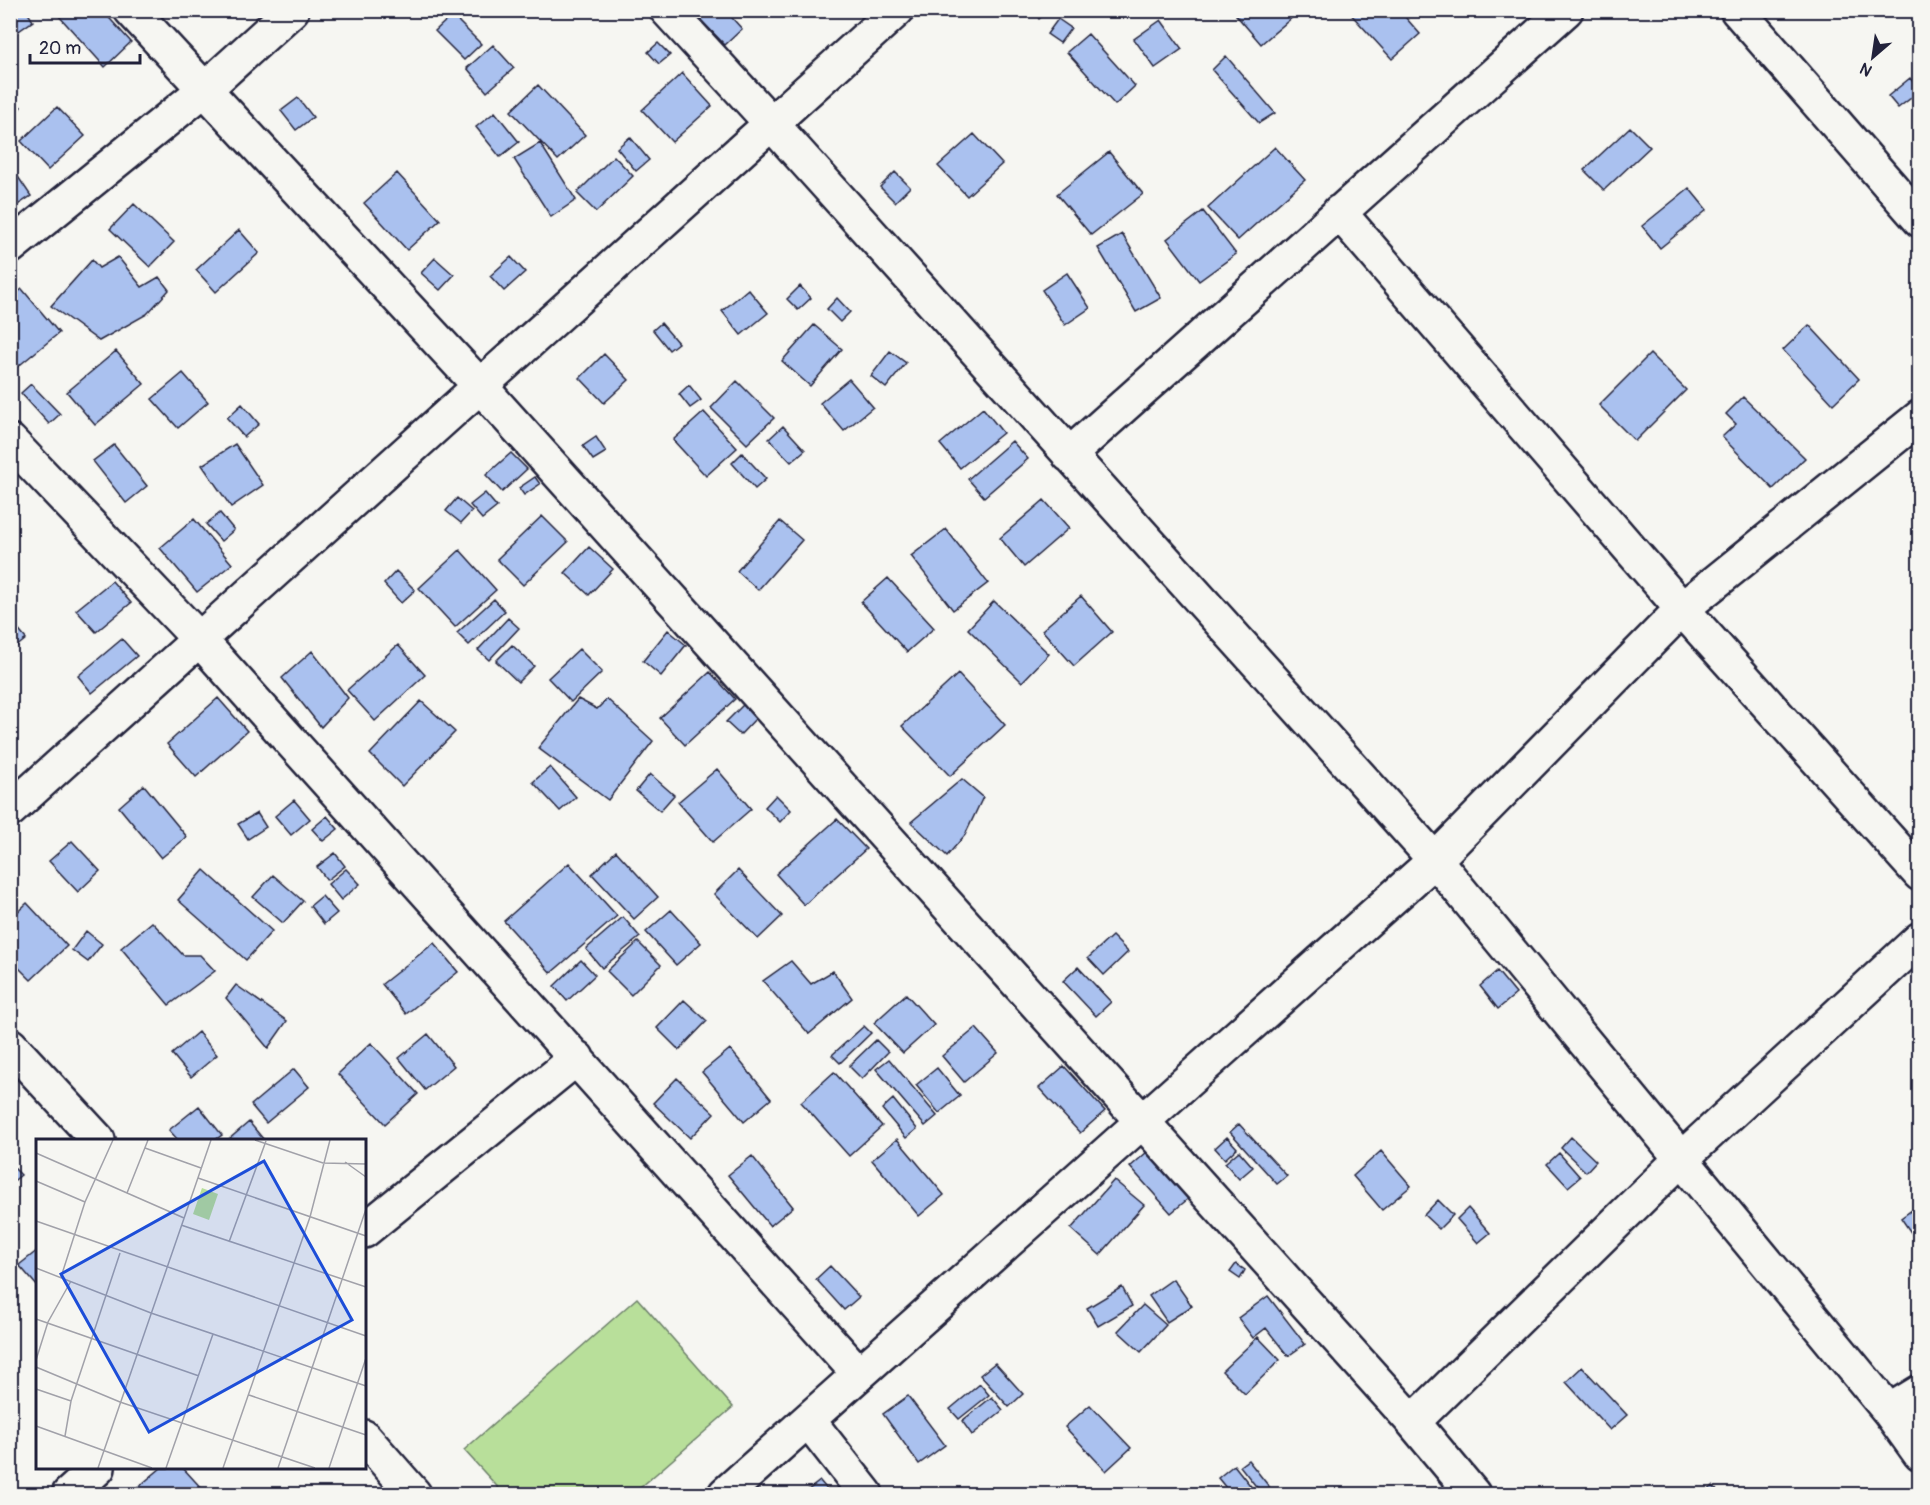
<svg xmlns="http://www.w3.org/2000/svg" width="1930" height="1505" font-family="Pangolin,sans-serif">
<rect width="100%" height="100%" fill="#f6f6f2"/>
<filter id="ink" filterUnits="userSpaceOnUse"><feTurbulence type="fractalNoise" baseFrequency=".0167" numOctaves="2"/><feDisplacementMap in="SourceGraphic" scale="12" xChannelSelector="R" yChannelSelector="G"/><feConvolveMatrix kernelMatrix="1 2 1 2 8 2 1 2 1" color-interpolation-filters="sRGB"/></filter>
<g filter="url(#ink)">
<path fill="#b8df9a" stroke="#6d806a" stroke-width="1.5" d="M637 1298 733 1407 633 1494H504L464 1450Z"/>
<path fill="#aac1ef" stroke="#22223b" stroke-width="1.5" d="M10 10H26L33 21 10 37Z
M63 10H102L131 42 105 67 58 15Z
M703 10H725L742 29 725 45 697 16Z
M1033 10H1050L1039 19Z
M1242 10H1301L1261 44 1236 15Z
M1347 10H1399L1420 34 1392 59Z
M452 15 481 44 464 60 435 31Z
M1058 19 1071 28 1060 43 1047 34Z
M1161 20 1182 49 1155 68 1134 39Z
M1088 34 1135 86 1115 105 1067 52Z
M658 43 670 55 659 64 648 52Z
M493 45 514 68 487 92 467 68Z
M1226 56 1275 113 1259 123 1212 70Z
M682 73 712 106 672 142 642 110Z
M1910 78 1920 91 1898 108 1888 96Z
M538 85 585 135 558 160 511 111Z
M298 98 313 117 296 130 281 111Z
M10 99 21 107 10 121Z
M57 107 85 136 48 170 21 141Z
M495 112 519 142 500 157 476 127Z
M1630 127 1650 147 1604 190 1584 170Z
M974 134 1002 164 967 196 938 166Z
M630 137 649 160 636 171 617 148Z
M540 143 576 200 551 217 514 159Z
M1275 147 1305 180 1238 240 1208 208Z
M1109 152 1143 194 1091 235 1057 194Z
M614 156 633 176 596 212 577 193Z
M10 165 31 196 10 210Z
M895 172 910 187 895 202 880 187Z
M397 173 440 220 407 250 364 203Z
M1689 188 1707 210 1660 248 1642 226Z
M134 204 174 242 150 267 110 229Z
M1203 211 1236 254 1199 281 1167 239Z
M239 230 259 253 216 292 196 270Z
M1122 234 1161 298 1136 312 1098 248Z
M118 257 142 287 159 277 169 290 147 314 99 341 51 306 92 260 99 268Z
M511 257 525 272 504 291 490 276Z
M435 258 454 275 440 290 421 273Z
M1067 273 1090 308 1065 325 1042 290Z
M800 286 811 298 798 310 787 299Z
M22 289 59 333 10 373V299Z
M748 289 768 313 741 335 722 311Z
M837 298 850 312 840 322 827 309Z
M661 323 678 343 669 350 653 330Z
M814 325 842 349 810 386 782 361Z
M1809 325 1859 379 1833 404 1783 350Z
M116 351 144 384 95 425 67 392Z
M890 351 906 363 886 388 871 376Z
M604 354 629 380 604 403 580 378Z
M1650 354 1686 390 1635 441 1599 405Z
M183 373 208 402 178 428 152 399Z
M849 379 873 407 844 431 820 403Z
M737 381 774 418 747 444 711 408Z
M31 384 60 414 49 424 21 393Z
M689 385 701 400 690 408 679 394Z
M1743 397 1805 458 1773 489 1722 437 1736 424 1726 414Z
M242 404 259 424 244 437 227 418Z
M983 408 1003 433 960 468 940 444Z
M704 412 737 448 706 476 673 440Z
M783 426 805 450 791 462 769 439Z
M596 437 606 452 593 460 583 446Z
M1012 441 1028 459 984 497 968 479Z
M235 444 263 485 231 507 202 465Z
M114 445 147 486 126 503 93 461Z
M511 453 527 469 502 492 486 475Z
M742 453 766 479 755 489 732 463Z
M535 477 540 484 524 495 519 488Z
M485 493 497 507 482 519 470 505Z
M457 498 472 511 461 523 446 511Z
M1044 500 1069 528 1024 567 1000 538Z
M220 513 234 530 221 541 206 524Z
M542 516 568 542 523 585 497 559Z
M194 519 232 564 197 592 160 548Z
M780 521 802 540 758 590 737 571Z
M946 529 988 583 953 610 911 556Z
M589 547 613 569 589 595 565 573Z
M460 550 496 590 455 627 419 588Z
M396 571 415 590 401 603 384 584Z
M888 578 934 628 907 652 861 602Z
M112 581 131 603 96 632 76 610Z
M1081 596 1112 632 1074 666 1042 630Z
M494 599 505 611 469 645 457 633Z
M994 601 1049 654 1022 682 968 629Z
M508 618 519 628 489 660 478 650Z
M10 620 26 639 10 652Z
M668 630 686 645 661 676 643 661Z
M122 639 137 656 92 693 78 676Z
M398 645 425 675 375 721 347 690Z
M512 645 534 666 518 682 496 661Z
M579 649 602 672 571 702 548 678Z
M312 651 348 698 321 727 282 678Z
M710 672 735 699 685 745 660 718Z
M958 674 1005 725 950 776 902 726Z
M218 698 247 731 196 777 167 744Z
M578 699 597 709 607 699 653 741 608 800 538 748Z
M421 701 455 732 402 786 370 754Z
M744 704 757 717 740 735 726 722Z
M550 767 576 797 560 811 533 782Z
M717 769 751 809 713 842 678 802Z
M650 774 674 795 660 811 636 791Z
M962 779 983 797 965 835 947 856 911 822Z
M144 785 187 837 161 858 119 807Z
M776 795 791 810 780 822 765 807Z
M294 800 310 819 291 835 275 816Z
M257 813 266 827 248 839 238 824Z
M327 816 338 829 323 841 312 829Z
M837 819 866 849 804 905 776 874Z
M72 841 100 871 78 892 49 861Z
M616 851 658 897 634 919 592 874Z
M335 853 345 866 327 880 317 867Z
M569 863 617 916 551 973 504 921Z
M346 869 360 884 341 900 328 884Z
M204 870 272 931 246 960 178 900Z
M738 870 782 916 758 939 714 894Z
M273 875 303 901 283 923 253 897Z
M322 896 337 913 324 924 310 906Z
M27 903 67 946 31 980 10 959V919Z
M671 910 701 943 676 965 646 932Z
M623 917 640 937 602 968 586 949Z
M152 922 183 955H200L215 971 169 1005 121 948Z
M86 931 102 944 88 962 72 950Z
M1112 936 1128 952 1104 975 1088 958Z
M638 942 661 965 631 995 607 971Z
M434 943 458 972 406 1014 382 984Z
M581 960 595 975 567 1001 554 986Z
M791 961 811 984 833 971 852 998 809 1034 763 981Z
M1078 967 1111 1002 1096 1016 1063 981Z
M1497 971 1516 994 1498 1009 1480 986Z
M236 985 287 1021 268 1048 226 998Z
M906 994 934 1025 903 1053 874 1023Z
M684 1000 707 1021 679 1050 657 1028Z
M864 1026 871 1033 840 1063 832 1055Z
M976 1028 998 1053 964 1082 942 1056Z
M198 1032 217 1055 191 1077 172 1054Z
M428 1034 454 1066 425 1090 399 1058Z
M876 1040 888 1052 862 1079 849 1066Z
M371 1043 418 1094 385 1124 338 1074Z
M730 1049 771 1099 744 1122 702 1072Z
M889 1059 937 1116 925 1126 876 1069Z
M1064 1066 1105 1111 1080 1133 1039 1088Z
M937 1068 960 1096 939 1113 916 1085Z
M294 1069 309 1087 266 1123 251 1105Z
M834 1072 882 1126 849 1156 801 1102Z
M677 1078 714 1113 690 1138 653 1103Z
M893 1099 917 1129 906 1138 882 1109Z
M199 1106 222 1135 215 1140H178L169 1130Z
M249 1122 264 1140H228Z
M1239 1124 1287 1176 1277 1184 1230 1132Z
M1227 1137 1237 1148 1225 1159 1215 1148Z
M1571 1137 1596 1161 1586 1172 1561 1148Z
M897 1139 944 1195 919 1216 872 1160Z
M1239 1151 1253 1167 1239 1179 1225 1163Z
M1381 1151 1411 1186 1382 1210 1353 1176Z
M1147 1152 1188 1199 1171 1213 1130 1167Z
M1559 1153 1580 1177 1568 1187 1547 1164Z
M752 1156 793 1207 770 1226 728 1175Z
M10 1164 21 1175 10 1184Z
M1114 1180 1144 1205 1100 1255 1071 1229Z
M1438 1200 1453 1215 1439 1229 1424 1215Z
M1916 1207 1920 1212V1233L1914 1237 1901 1218Z
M1468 1208 1490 1233 1478 1243 1457 1219Z
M38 1250V1287L19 1265Z
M1236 1264 1245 1270 1240 1279 1230 1272Z
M830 1266 859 1297 844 1310 816 1279Z
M1173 1279 1192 1306 1167 1322 1149 1296Z
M1122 1287 1132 1306 1098 1326 1087 1308Z
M1268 1296 1305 1344 1288 1356 1266 1328 1253 1338 1238 1318Z
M1143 1305 1166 1325 1141 1352 1118 1331Z
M1258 1337 1280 1360 1245 1394 1222 1371Z
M995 1363 1023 1394 1009 1407 980 1375Z
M1582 1367 1627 1415 1610 1430 1566 1382Z
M980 1384 989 1395 959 1419 950 1409Z
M908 1396 945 1445 919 1464 883 1414Z
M992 1397 1003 1410 972 1435 962 1421Z
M1090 1405 1131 1448 1106 1471 1065 1427Z
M1248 1460 1275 1494H1262L1240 1466Z
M1234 1465 1257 1494H1231L1218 1478Z
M161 1468H183L205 1492 202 1494H141L136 1489Z
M820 1481 831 1494H803Z
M1713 1486 1720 1494H1704Z"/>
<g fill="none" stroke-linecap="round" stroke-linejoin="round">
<g stroke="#22223b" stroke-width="38">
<path id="street" d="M131 10 480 386 1413 1422 1473 1494
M667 10 771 123 1435 860 1889 1411 1920 1454
M1737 10 1920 220
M1339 212 1682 609 1920 874
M10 247 205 89 292 10
M10 441 199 639 859 1374
M1069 455 1566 10
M10 810 897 10
M10 1045 98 1140
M364 1231 577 1058
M1889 1411 1920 1392
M808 1420 866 1494
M1413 1422 1680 1160 1920 939
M364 1437 414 1494
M69 1494 98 1468
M725 1494 1435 860 1682 609 1920 417"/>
</g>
<use href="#street" stroke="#f6f6f2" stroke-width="33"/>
</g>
</g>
<g transform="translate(36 1139)">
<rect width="330" height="330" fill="#f6f6f2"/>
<path d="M166 49 182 55 173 81 157 75Z" fill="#b8df9a"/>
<path fill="none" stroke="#a1a1a9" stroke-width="1.5" d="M219 1 287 24 330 25M109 9 165 29M0 14 148 79M309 23 330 38M162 39 330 97M0 42 49 63M91 54 112 1M0 82 330 197M145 86 330 148M193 103 230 2M0 129 115 174 330 247M25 138 49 63 77 1M0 180 163 237M0 221 12 183 35 142M0 228 84 263 279 329M0 250 35 262M213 256 330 296M0 287 116 329M29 297 35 262 84 114M62 329 175 1M130 329 177 195M187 329 274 78 294 1M242 329 330 70M293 329 330 219"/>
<path fill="#1d4ed8" fill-opacity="0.15" stroke="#1d4ed8" stroke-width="3" d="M228 22 316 181 113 293 25 135Z"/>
<rect width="330" height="330" fill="none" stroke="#22223b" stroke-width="3"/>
</g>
<rect width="1930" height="1505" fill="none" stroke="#f6f6f2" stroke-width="36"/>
<rect x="18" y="18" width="1894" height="1469" fill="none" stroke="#22223b" stroke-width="2" filter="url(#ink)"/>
<g transform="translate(1873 57) rotate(209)" stroke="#f6f6f2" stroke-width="4.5" paint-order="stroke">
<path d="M0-4.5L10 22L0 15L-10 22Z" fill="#22223b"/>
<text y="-9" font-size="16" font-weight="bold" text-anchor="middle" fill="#22223b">N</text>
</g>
<path d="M30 54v9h110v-9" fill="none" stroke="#22223b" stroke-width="3"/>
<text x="39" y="54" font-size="18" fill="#22223b" stroke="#f6f6f2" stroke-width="4.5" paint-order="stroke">20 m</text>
</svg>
